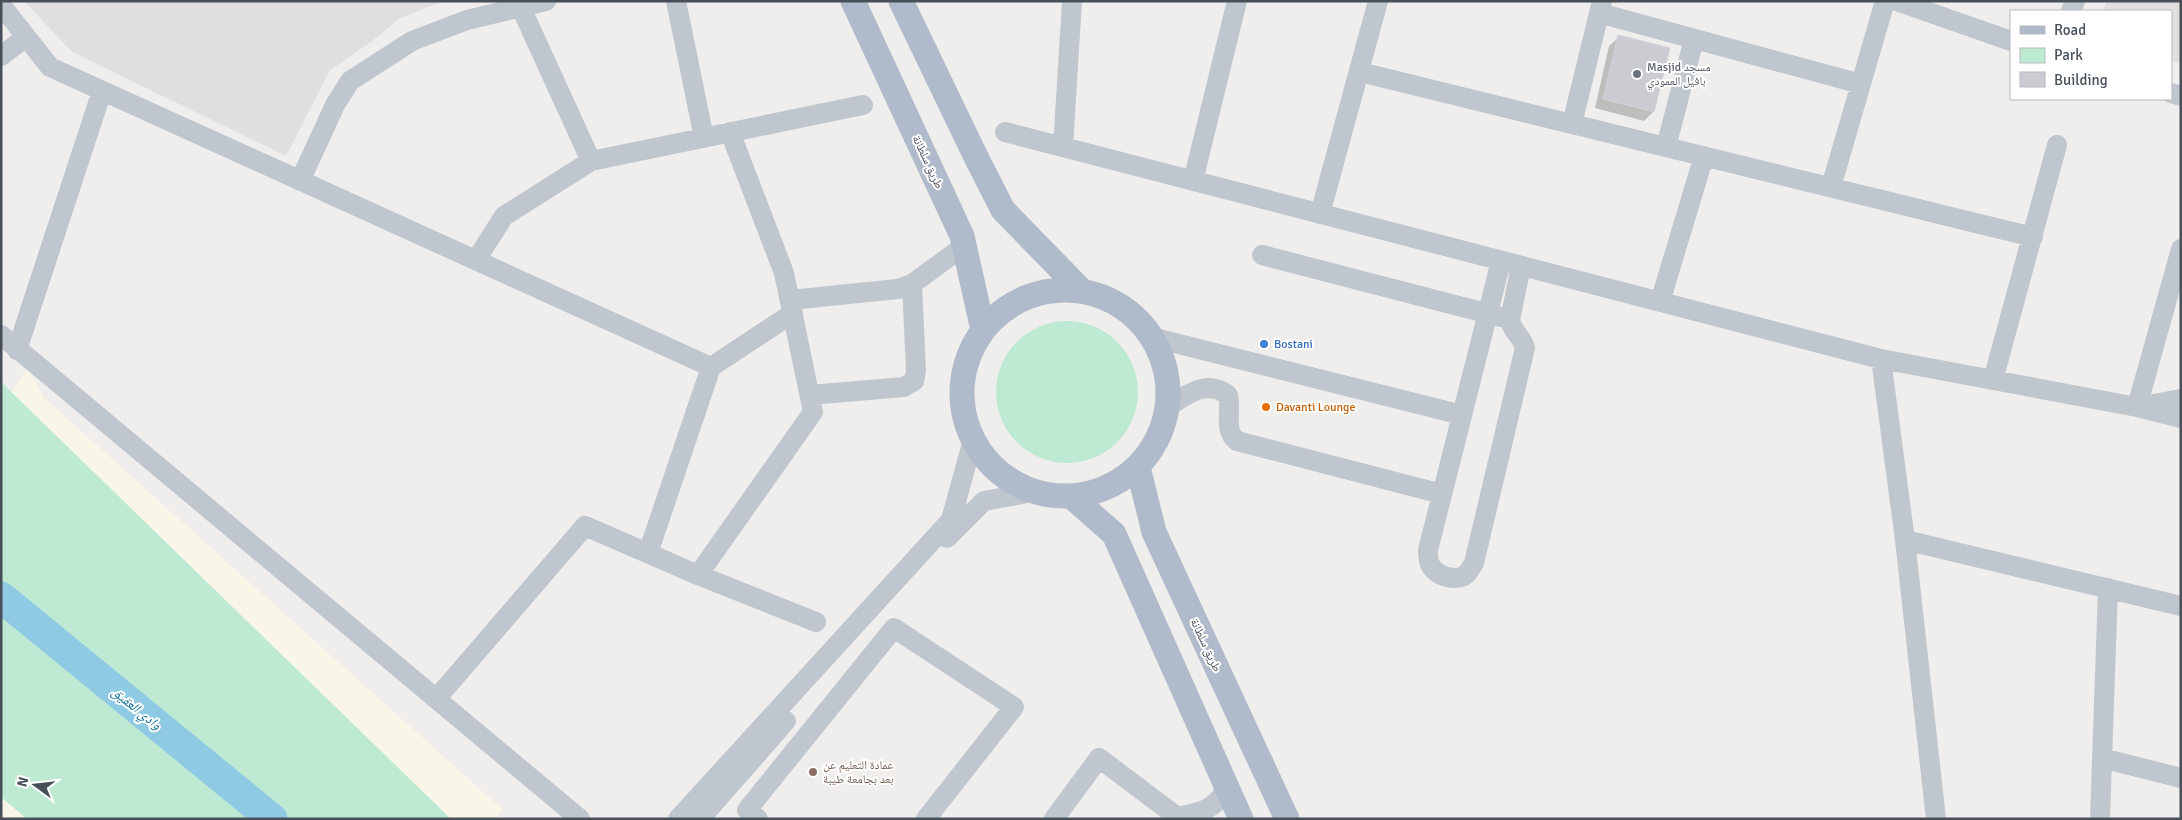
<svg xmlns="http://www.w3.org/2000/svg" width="2182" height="820" font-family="Signika,'Noto Naskh Arabic',sans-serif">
<rect width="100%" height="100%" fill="#f0eded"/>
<path fill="#faf6e7" d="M28 367 43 397 503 810 494 819H1V408Z"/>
<path fill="#e1dede" d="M24 1H443L399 19 371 42 330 70 286 156 72 52Z
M2107 1H2181V63L2171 60V11H2103Z"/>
<path fill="#beead3" d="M996 392a71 71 0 1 1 142 0a71 71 0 1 1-142 0Z
M1 382 451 819H27L1 797Z"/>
<path fill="#0003" d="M1619 37 1669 49 1653 112 1644 121 1595 108 1609 46Z"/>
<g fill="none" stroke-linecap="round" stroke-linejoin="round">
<path stroke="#8fcae4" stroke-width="31" d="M1 597 272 819"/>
</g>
<path fill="#caccd1" stroke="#d1d3d8" d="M1618 35 1670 48 1654 112 1603 99Z"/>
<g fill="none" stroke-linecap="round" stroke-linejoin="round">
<path stroke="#bfc6ce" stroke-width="20" d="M518 1 591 161
M676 1 704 138
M1897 1 2011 41
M1 5 50 67 711 367
M2071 11 2075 1
M1599 13 1861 84
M1 56 26 37
M1360 72 2033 237
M2171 93 2181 96
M1572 124 1602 1
M1005 132 1881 359 2137 407 2181 399
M1063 147 1072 1
M1666 147 1694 39
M300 181 335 105 350 81 412 41 467 20 546 1
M1193 181 1237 1
M1831 187 1885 1
M1320 214 1378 1
M2181 249 2137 407 2181 418
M1262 255 1501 317
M476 260 504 216 591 161 863 105
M1501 261 1428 550C1428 554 1428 562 1431 566 1437 576 1454 581 1464 576 1468 574 1471 567 1474 563L1525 348C1522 336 1512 332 1510 320L1521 266
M790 300 898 289 912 284 964 246
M1660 302 1704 156
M1 335 580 819
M1151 337 1462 415
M17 350 102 91
M1881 359 1905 540 1936 819
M1993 380 2057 145
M810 395 904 387 914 381 916 371 912 284
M1165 409C1185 396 1205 378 1228 395 1232 410 1223 431 1237 441L1442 494
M947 538 984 501 1033 492
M1905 540 2181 606
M648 553 711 367 793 313
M698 575 813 412 784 273 730 132
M436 699 585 526 698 575 816 622
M2102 758 2181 778
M1176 817C1203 812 1215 810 1228 786
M678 819 951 520 973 440
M700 819 786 721
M758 819 747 810 894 628 1014 707 926 819
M1054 819 1099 758 1180 819
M2100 819 2108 588"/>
<path stroke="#afbaca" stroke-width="25" d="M853 1 962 236 983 330
M901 1 975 155 1003 210 1082 291
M962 393a103 103 0 1 1 206 0a103 103 0 1 1-206 0Z
M1138 467 1154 532 1287 819
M1072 497 1114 534 1241 819"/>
</g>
<circle fill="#6b7280" stroke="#fff" stroke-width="2" cx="1637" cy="74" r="5"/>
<circle fill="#3f7fe0" stroke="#fff" stroke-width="2" cx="1264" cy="344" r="5"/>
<circle fill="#e8710a" stroke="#fff" stroke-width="2" cx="1266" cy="407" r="5"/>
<circle fill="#8d6e63" stroke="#fff" stroke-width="2" cx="813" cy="772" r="5"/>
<g text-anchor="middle" stroke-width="4" stroke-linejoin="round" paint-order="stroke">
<g font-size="12" fill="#5b616d" stroke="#fff" text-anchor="start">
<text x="1647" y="71">Masjid مسجد<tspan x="1647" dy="14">بافيل العمودي</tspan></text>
</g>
<g font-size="12" fill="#474f59" stroke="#fff">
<text transform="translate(928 162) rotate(65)" y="4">طريق سلطانة</text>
<text transform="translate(1206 645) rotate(65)" y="4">طريق سلطانة</text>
</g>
<g font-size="12" fill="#366cbe" stroke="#fff" text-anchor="start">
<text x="1274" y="348">Bostani</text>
</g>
<g font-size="12" fill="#c56008" stroke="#fff" text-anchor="start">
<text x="1276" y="411">Davanti Lounge</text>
</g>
<g font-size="12" fill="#785e54" stroke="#fff" text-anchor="start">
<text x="823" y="769">عمادة التعليم عن<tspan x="823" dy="14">بعد بجامعة طيبة</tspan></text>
</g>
<g font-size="14" font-style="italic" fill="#18739b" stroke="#fff">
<text transform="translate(137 708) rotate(39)" y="5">وادي العقيق</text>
</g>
</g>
<rect width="2182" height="820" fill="none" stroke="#474f59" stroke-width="5"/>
<rect x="2010" y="10" width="162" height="90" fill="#ffffff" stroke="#b5b9bd"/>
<rect x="2020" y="26" width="25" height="8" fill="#afbaca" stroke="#b5b9bd"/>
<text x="2054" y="35" font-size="15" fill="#474f59">Road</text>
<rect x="2020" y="48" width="25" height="15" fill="#beead3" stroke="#b5b9bd"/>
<text x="2054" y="60" font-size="15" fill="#474f59">Park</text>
<rect x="2020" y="72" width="25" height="15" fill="#caccd1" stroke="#b5b9bd"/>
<text x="2054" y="85" font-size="15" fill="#474f59">Building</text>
<g transform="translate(35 785) rotate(285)" stroke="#ffffff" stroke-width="4" paint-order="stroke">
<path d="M0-4L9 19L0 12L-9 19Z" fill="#474f59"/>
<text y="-8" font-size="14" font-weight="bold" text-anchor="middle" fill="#474f59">N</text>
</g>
</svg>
